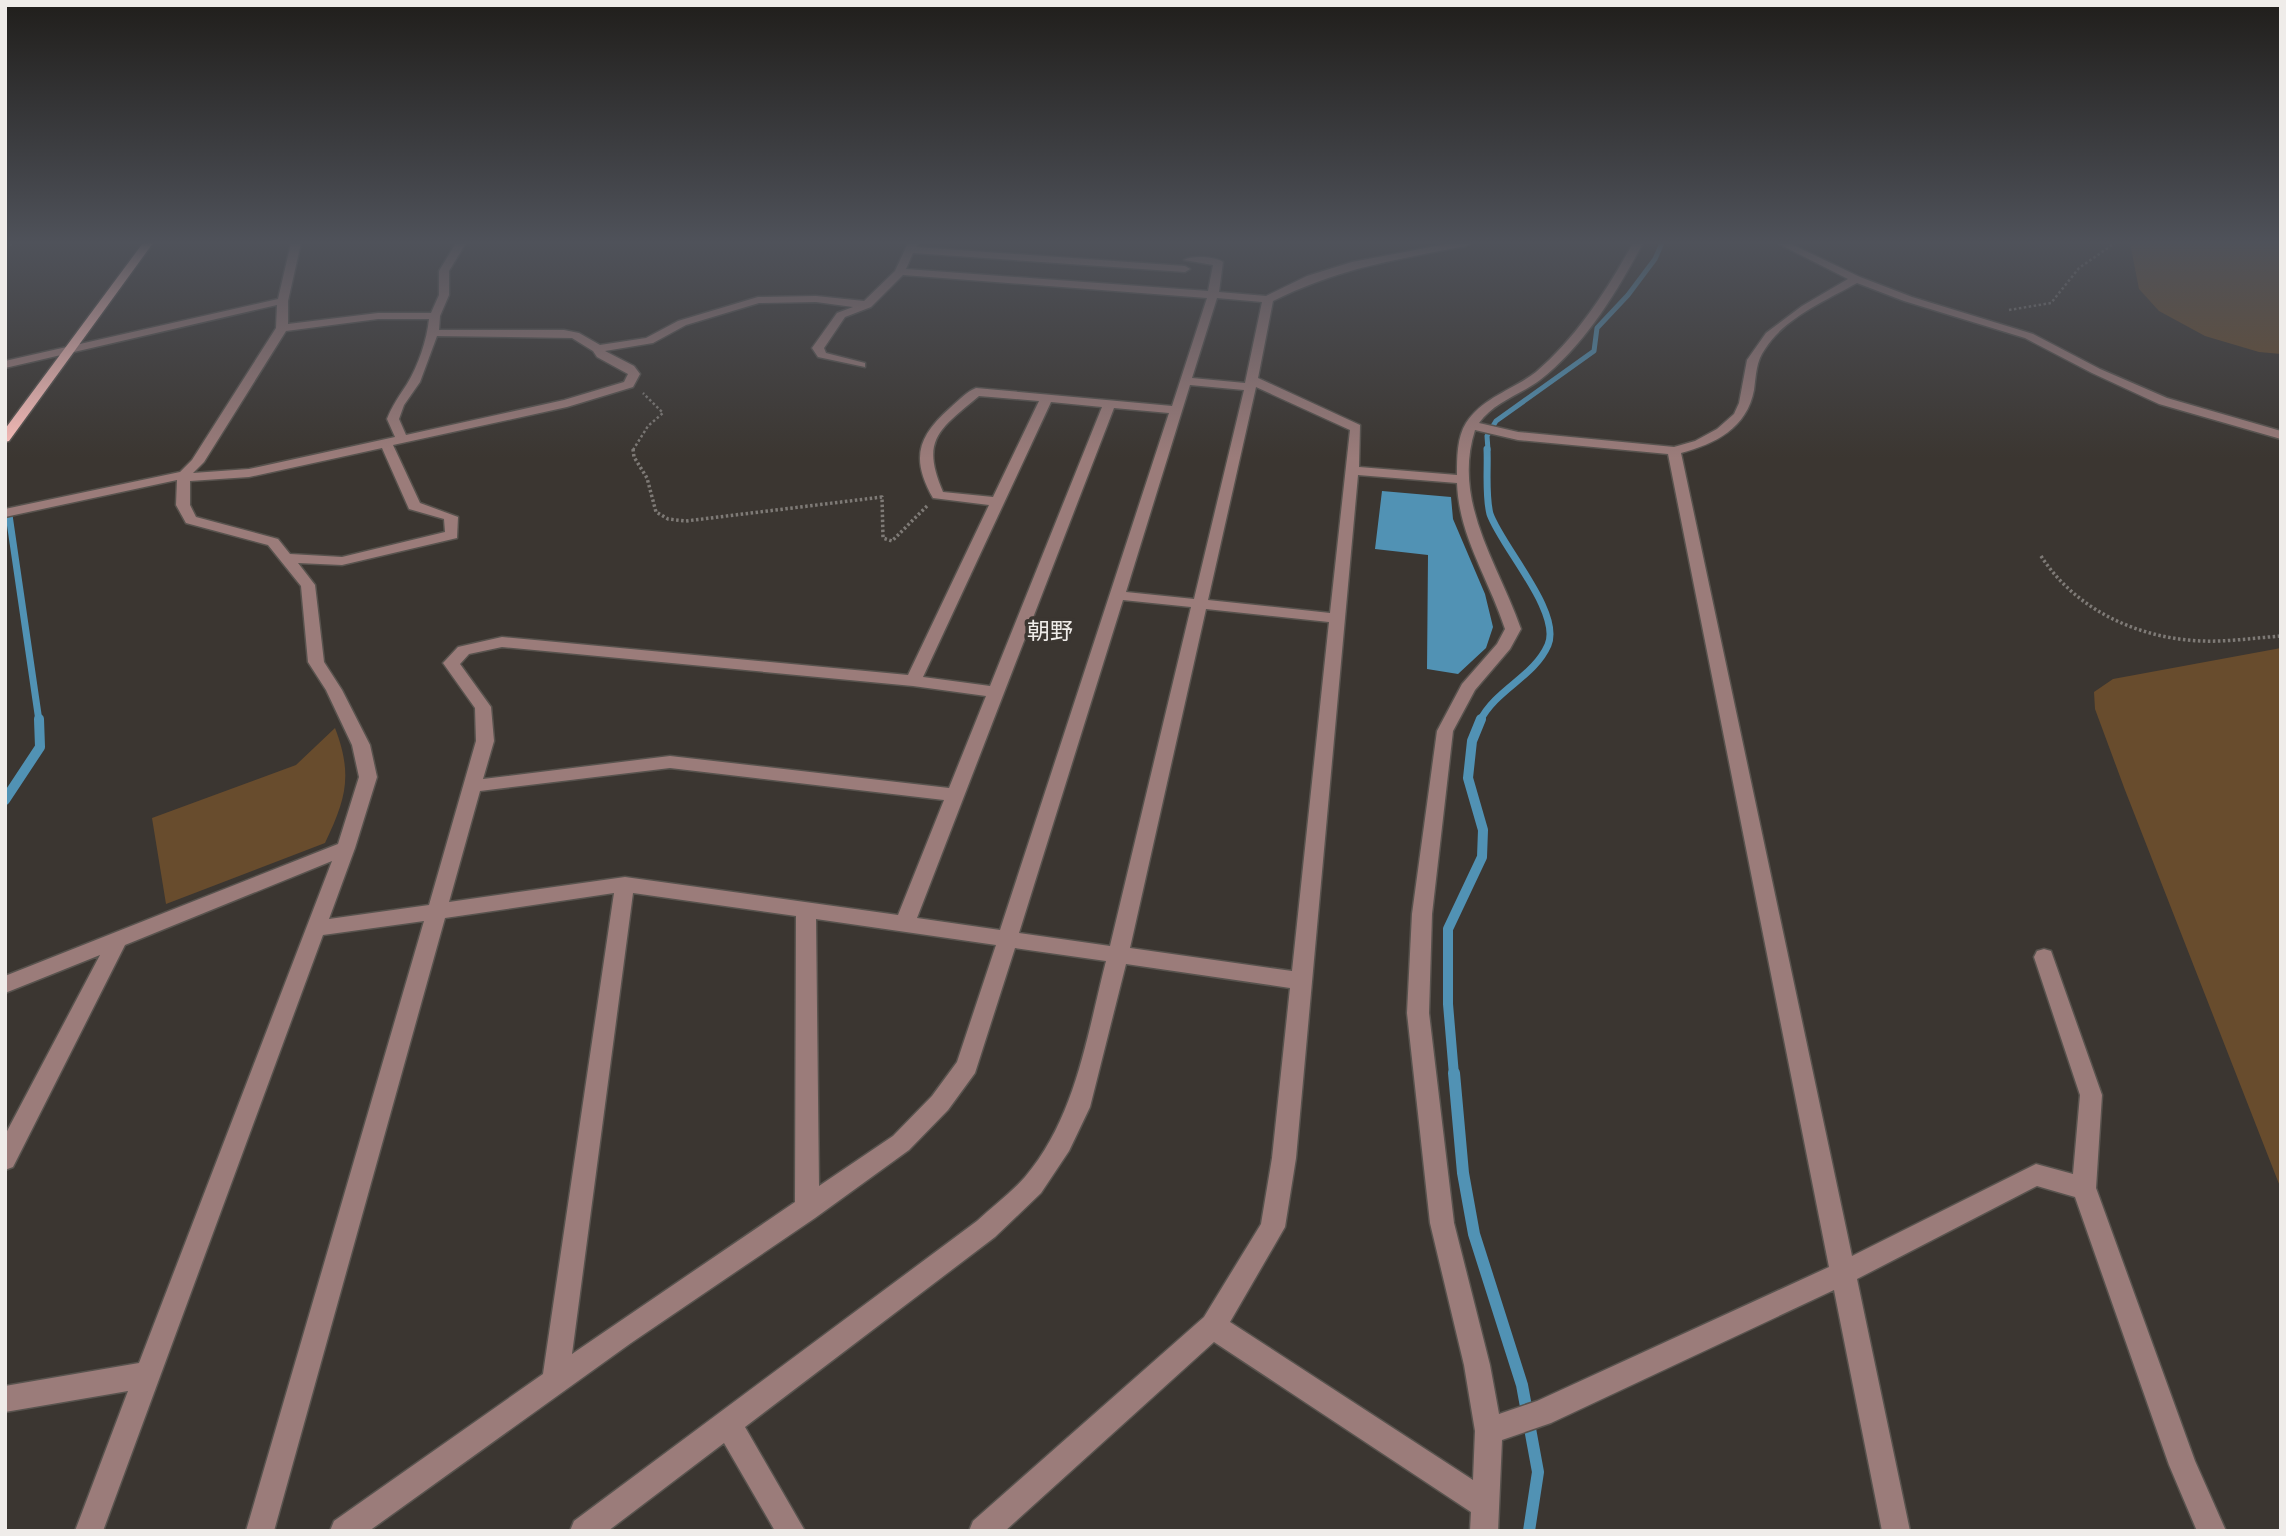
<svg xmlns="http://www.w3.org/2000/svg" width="2286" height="1536" font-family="'Roboto Condensed','Noto Sans JP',sans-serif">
<rect width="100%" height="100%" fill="#3b3631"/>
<path fill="#684c2d" d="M2130 243H2281V354L2259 352 2205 336 2159 311 2139 289Z
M2281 648V1189L2125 790 2095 709 2094 692 2113 679Z
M335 728C353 775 346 799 325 843L166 904 152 818 296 765Z"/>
<path fill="#5192b4" d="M1382 491 1451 497 1453 519 1485 594 1493 627 1486 648 1458 674 1427 669 1428 555 1375 549Z"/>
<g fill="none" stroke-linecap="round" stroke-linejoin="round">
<path stroke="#5192b4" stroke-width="5" d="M1488 450 1487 436 1496 421 1594 351 1597 328 1628 295 1655 259 1662 243"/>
<path stroke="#5192b4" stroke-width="7" d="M9 515 39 721
M1480 721C1496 689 1534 677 1548 645 1562 612 1501 546 1490 514 1485 495 1488 468 1487 449"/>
<path stroke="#5192b4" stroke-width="10" d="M5 800 40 747 39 719
M1454 1075 1448 1004V929L1482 857 1483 830 1468 778 1472 741 1481 719"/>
<path stroke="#5192b4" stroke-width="12" d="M1454 1073 1463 1173 1474 1234 1522 1385 1538 1472 1529 1531"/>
<g stroke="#58534e" stroke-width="3">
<path id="minor" d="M291 243H301L288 301V324L378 313H431L439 295V271L456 243H466L449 271V295L440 316 439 330H564L579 333 600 345 646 338 678 321 758 297 816 296 864 301 895 271 908 243H918L916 247 1185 266 1190 269 1185 272 913 253 906 269 1208 291 1213 265 1184 260C1193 255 1215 257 1223 262L1219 292 1266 296 1307 276 1352 262 1452 243H1471L1466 246C1394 260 1340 268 1273 301L1258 378 1360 425 1359 467 1457 475C1457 458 1457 437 1466 423 1483 397 1513 390 1536 372 1577 337 1607 290 1633 243H1643C1617 292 1584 346 1540 380 1520 395 1494 402 1479 423L1518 432 1674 447 1695 441 1717 429 1734 414 1739 403 1747 360 1766 333 1802 306 1848 279 1777 243H1789L1860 277 1912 297 2033 334 2100 369 2167 398 2281 431V439L2159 404 2092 373 2025 338 1904 301 1857 283C1827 300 1784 318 1765 349 1756 361 1756 376 1754 390 1747 428 1715 444 1681 453L1852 1256 2036 1164 2073 1174 2080 1095 2034 957 2037 951 2044 949 2051 951 2102 1095 2096 1188 2195 1461 2226 1531H2197L2169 1465 2075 1197 2037 1186 1857 1279 1910 1531H1882L1834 1290 1551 1423 1502 1440 1498 1531H1470L1471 1512 1214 1342 1005 1531H969L973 1521 1204 1317 1261 1224 1272 1158 1290 988 1126 964 1090 1107 1069 1151 1041 1193 995 1237 745 1427 805 1531H775L724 1443 608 1531H570L574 1521 977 1221C993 1206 1011 1193 1025 1177 1076 1117 1087 1035 1106 961L1015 948 975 1073 948 1110 909 1150 815 1218 631 1343 369 1531H330L334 1521 543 1374 614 893 445 918 274 1531H246L424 921 323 935 103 1531H75L128 1391 5 1412V1386L139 1363 332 861 125 945 13 1167 5 1170V1135L100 955 5 993V976L338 844 359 777 352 745 326 690 308 662 301 586 268 545 186 523 176 505 177 480 5 517V509L180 472 192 460 276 328 277 305 5 368V361L278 299ZM903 275 1207 298 1172 406 976 388C966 392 958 401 950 408 917 437 911 459 933 498L989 505 908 675 502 637 458 647 443 663 475 708 476 741 429 905 329 919 355 848 377 777 370 745 342 690 324 662 315 585 298 563 342 565 457 538 458 517 420 503 393 445 567 407 633 387 640 374 634 366 605 351 653 343 686 325 759 303 816 302 853 307 837 313 812 348 818 357 865 367V363L826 353 824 348 845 317 871 307ZM1217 298 1262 302 1245 383 1192 378ZM378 319H429C427 340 418 366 407 384 399 396 392 406 387 419L395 437 249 469 193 473 204 462 286 331ZM437 336 572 338 593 351 597 357 628 374 624 382 564 400 406 435 399 419 404 405 420 382ZM1190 385 1244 390 1194 599 1126 592ZM1256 387 1350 430 1330 613 1208 600ZM979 396 1039 401 993 497 943 492C920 439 940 429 979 396ZM1051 402 1102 407 990 686 923 677ZM1114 408 1169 413 1000 930 917 918ZM1475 430 1518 440 1668 454 1829 1267 1537 1401 1499 1414 1490 1365 1454 1223 1429 1013 1432 914 1453 731 1475 690 1510 649 1521 629C1498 563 1452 502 1475 430ZM382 448 409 509 444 519 445 532 342 557 290 554 278 539 196 517 190 505V481L249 477ZM1358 475 1457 483C1459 537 1489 579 1505 629L1497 644 1462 684 1437 731 1412 914 1407 1013 1430 1223 1464 1365 1475 1431 1473 1480 1230 1322 1285 1227 1296 1158ZM1123 600 1191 607 1110 946 1019 933ZM1206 609 1329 622 1292 971 1130 948ZM502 647 913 686 986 696 949 788 670 756 483 779 494 741 491 707 460 664 469 654ZM670 768 944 800 898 915 625 877 449 902 480 791ZM633 893 796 916 795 1202 572 1354ZM816 919 996 945 957 1062 932 1096 893 1136 819 1186Z"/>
</g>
<g stroke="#58534e" stroke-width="3">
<path id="major" d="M143 243H153L9 441 5 442V429Z"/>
</g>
<path stroke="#7e7a76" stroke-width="2.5" stroke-dasharray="2.5 2.5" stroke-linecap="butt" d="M5 247 14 243
M2009 310 2051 303 2079 268 2115 243
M633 450 648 426 663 413 643 393"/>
<path stroke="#7e7a76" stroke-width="3.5" stroke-dasharray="2.5 2.5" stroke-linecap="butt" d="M633 449 634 457 647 478 656 512 668 519 686 521 882 497 883 538 892 541 927 506
M2041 556C2076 610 2137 638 2201 641 2227 642 2254 638 2281 636"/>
<use href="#minor" fill="#9b7c7a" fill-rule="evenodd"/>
<use href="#major" fill="#fdc0bb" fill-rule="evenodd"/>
</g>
<linearGradient id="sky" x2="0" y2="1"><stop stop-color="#201e1b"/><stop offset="0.53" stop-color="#4f525a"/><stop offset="1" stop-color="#4f525a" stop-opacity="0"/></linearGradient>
<rect width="2286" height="458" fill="url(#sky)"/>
<g text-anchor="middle" stroke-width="7" stroke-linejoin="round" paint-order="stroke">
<g font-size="23" fill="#efece9" stroke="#3b3631">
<text x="1050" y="639">朝野</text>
</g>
</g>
<rect width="2286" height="1536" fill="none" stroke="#efece9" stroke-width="14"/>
</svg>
